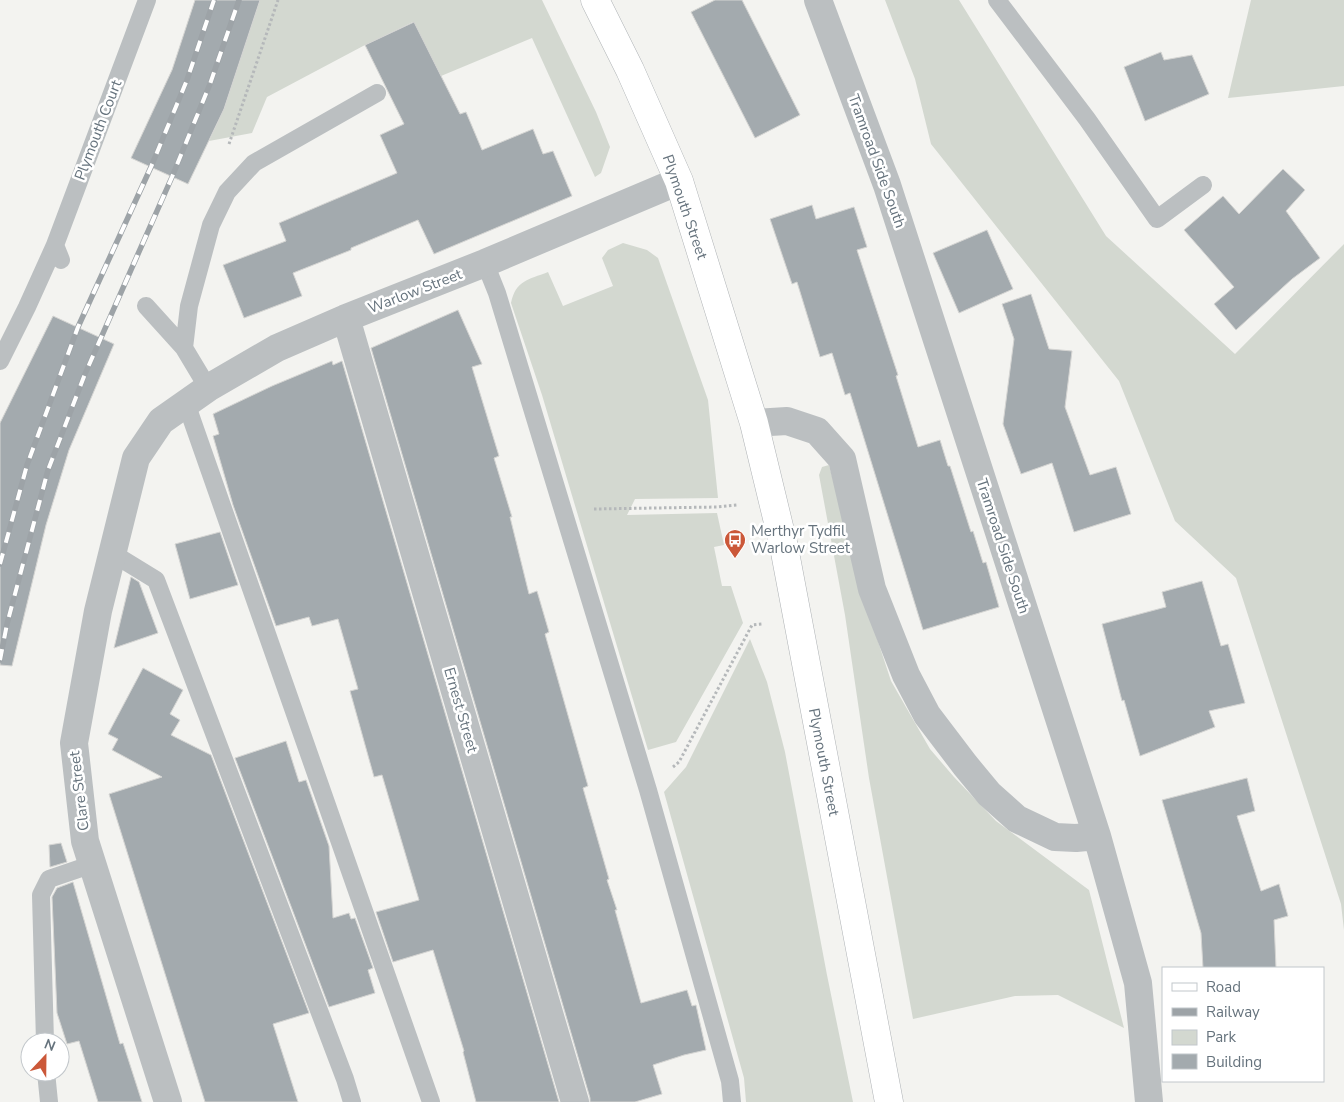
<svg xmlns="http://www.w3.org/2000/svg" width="1344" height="1102" font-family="'Nunito Sans',sans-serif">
<rect width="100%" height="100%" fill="#f3f3f0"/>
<path fill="#d3d8d0" d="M260 0H542L596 112 610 147 601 173 595 177 532 38 441 76 413 22 365 45 267 97 252 133 209 141 224 109Z
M885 0H959L1106 236 1235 354 1344 244V930L1341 904 1236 578 1175 521 1119 381 931 144 915 79Z
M1251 0H1344V86L1228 98Z
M623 243 647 250 658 258 708 400 718 498 635 499 627 515 717 513 724 545 714 547 722 586H731L743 623 676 742 648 750 542 395 511 303C516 280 528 280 548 272L563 306 613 286 602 258 608 250Z
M829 465 869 614 891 681 930 749 954 777 996 821 1089 890 1124 1028 1058 995 1015 996 913 1019 869 778 845 615 819 475 822 467Z
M750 639 767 682 785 752 827 975 853 1102H746L744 1078 664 792 686 767Z"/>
<path fill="#a3aaae" stroke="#d5d5d3" d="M195 0H260L224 109 188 184 131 158 172 70Z
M715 0H742L800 115 755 138 691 12Z
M414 22 460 114 466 112 482 150 533 129 543 154 553 151 572 196 434 254 418 220 351 248V250L293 273 302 296 244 318 223 265 286 241 279 223 397 173 380 135 404 124 365 45Z
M1161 52 1164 60 1192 55 1209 94 1145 121 1124 67Z
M1283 169 1305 190 1286 211 1320 258 1292 279 1236 330 1214 304 1234 287 1184 230 1223 196 1239 214Z
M812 205 816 219 854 207 867 247 857 250 898 375 896 376 918 447 940 440 948 466H950L971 532 973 531 983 563 986 562 999 607 923 630 850 393 845 395 832 353 820 357 797 282 792 284 770 219Z
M987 230 1013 289 959 313 933 253Z
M1031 294 1049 349 1072 351 1065 407 1090 475 1116 467 1131 514 1074 532 1052 463 1021 474 1003 424 1014 339 1002 304Z
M458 310 482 364 472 367 499 456 494 458 512 517H510L529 594 537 591 549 632 545 634 588 786 583 788 609 879 607 880 617 910H615L641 1003 687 990 692 1006 696 1005 706 1050 684 1055 653 1065 662 1094 635 1102H590V1098L371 348Z
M53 316 114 344 69 450 46 525 12 666 0 665V423Z
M332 361 333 365 342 361 559 1102H476L463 1052 464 1051 433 950 393 962 376 912 419 900 382 775 374 777 350 691 358 689 338 619 312 626 309 617 276 626 233 505 213 436 219 434 213 414 272 386Z
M220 532 238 585 190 599 175 544Z
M131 577 139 582 158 633 114 648Z
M1202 581 1221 646 1228 644 1245 703 1209 711 1215 727 1140 756 1124 700 1122 701 1102 624 1166 607 1162 592Z
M143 668 183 690 170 714 180 720 171 735 211 755 309 1013 273 1024 298 1102H205L109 794 162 777 112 750 118 739 108 734Z
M286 741 299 782 306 780 329 846 333 918 349 913 351 919 355 918 373 968 368 970 375 993 329 1007 235 758Z
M1247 778 1255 811 1237 816 1261 891 1279 884 1288 916 1274 920 1276 968H1203L1201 933 1162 800Z
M61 843 67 862 50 867 49 845Z
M73 882 120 1044 123 1043 142 1102H98L79 1041 67 1044 57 1013 52 897 57 888Z"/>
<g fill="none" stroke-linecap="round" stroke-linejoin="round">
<g stroke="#afb3b6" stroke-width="29">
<path id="primary" d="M595 0 630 70 679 181 754 423 784 547 889 1102"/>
</g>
<path stroke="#b5b8ba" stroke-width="3" stroke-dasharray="2.5 2.5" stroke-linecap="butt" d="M229 144 278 0
M594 509 717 507 737 505
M673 767 679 762 752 625 762 624"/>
<path stroke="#bbbfc1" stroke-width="18" d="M997 0 1087 119 1157 219 1203 185
M61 260 55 245 147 0
M485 263 497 293 648 790 730 1081 732 1102
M146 306 184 348 208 388
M184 348 189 306 211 225 227 192 254 163 377 93
M0 361 27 307 55 245
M186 403 431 1102
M112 553 156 580 345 1079 352 1102
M45 1042 41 895 49 879 93 864
M46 1072 49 1102"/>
<path stroke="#bbbfc1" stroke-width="28" d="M818 0 887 185 1097 836 1138 983 1149 1102
M346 318 575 1102
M754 423 787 421 817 431 842 459 872 589 906 675 927 715 965 765 989 794 1017 819 1055 837 1076 838 1097 836
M168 1102 85 841 74 743 98 611 136 458 161 421 208 388 277 348 346 318 485 263 679 181"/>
<use href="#primary" stroke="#fff" stroke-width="28"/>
<g stroke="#9da3a7" stroke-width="5.5">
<path id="rail" d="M0 564 27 465 78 327 151 167 187 80 214 0
M0 660 7 624 48 470 85 374 172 177 210 84 239 0"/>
</g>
<use href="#rail" stroke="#fff" stroke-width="4" stroke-dasharray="11" stroke-linecap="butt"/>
</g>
<defs>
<g id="bus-pin" transform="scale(1.125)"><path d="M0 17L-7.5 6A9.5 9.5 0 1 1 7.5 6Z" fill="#cb5839" stroke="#fff"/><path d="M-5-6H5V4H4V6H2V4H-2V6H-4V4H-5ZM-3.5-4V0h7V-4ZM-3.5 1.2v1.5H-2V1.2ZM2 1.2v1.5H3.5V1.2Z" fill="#fff"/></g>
</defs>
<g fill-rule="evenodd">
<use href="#bus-pin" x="735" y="540"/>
</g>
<g text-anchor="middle" stroke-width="5" stroke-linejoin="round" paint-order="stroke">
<g font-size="15" fill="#66737d" stroke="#fff">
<text transform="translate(98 130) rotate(-69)" y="5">Plymouth Court</text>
<text transform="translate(877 161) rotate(70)" y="5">Tramroad Side South</text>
<text transform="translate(685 207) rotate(71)" y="5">Plymouth Street</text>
<text transform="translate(415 291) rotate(-21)" y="5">Warlow Street</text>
<text transform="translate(1003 546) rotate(72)" y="5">Tramroad Side South</text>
<text transform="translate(461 710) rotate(74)" y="5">Ernest Street</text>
<text transform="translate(824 762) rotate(79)" y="5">Plymouth Street</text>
<text transform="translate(79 791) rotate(-97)" y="5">Clare Street</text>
</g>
<g font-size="15" fill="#66737d" stroke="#fff" text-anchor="start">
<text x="751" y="536">Merthyr Tydfil<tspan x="751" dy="17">Warlow Street</tspan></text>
</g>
</g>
<rect x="1162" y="967" width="162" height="115" fill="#ffffff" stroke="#c2c7cb"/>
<rect x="1172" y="983" width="25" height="8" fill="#ffffff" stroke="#c2c7cb"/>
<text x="1206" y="992" font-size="15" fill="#66737d">Road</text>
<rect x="1172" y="1008" width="25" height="8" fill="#9da3a7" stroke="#c2c7cb"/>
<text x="1206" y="1017" font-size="15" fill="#66737d">Railway</text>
<rect x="1172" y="1030" width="25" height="15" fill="#d3d8d0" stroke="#c2c7cb"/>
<text x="1206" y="1042" font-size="15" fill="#66737d">Park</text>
<rect x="1172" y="1054" width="25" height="15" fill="#a3aaae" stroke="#c2c7cb"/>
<text x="1206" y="1067" font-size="15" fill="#66737d">Building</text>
<g transform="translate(45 1057) rotate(22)"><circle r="24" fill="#ffffff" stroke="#c2c7cb"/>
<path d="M0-4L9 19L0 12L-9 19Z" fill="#cb5839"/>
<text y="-8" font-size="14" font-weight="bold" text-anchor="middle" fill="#66737d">N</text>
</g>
</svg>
